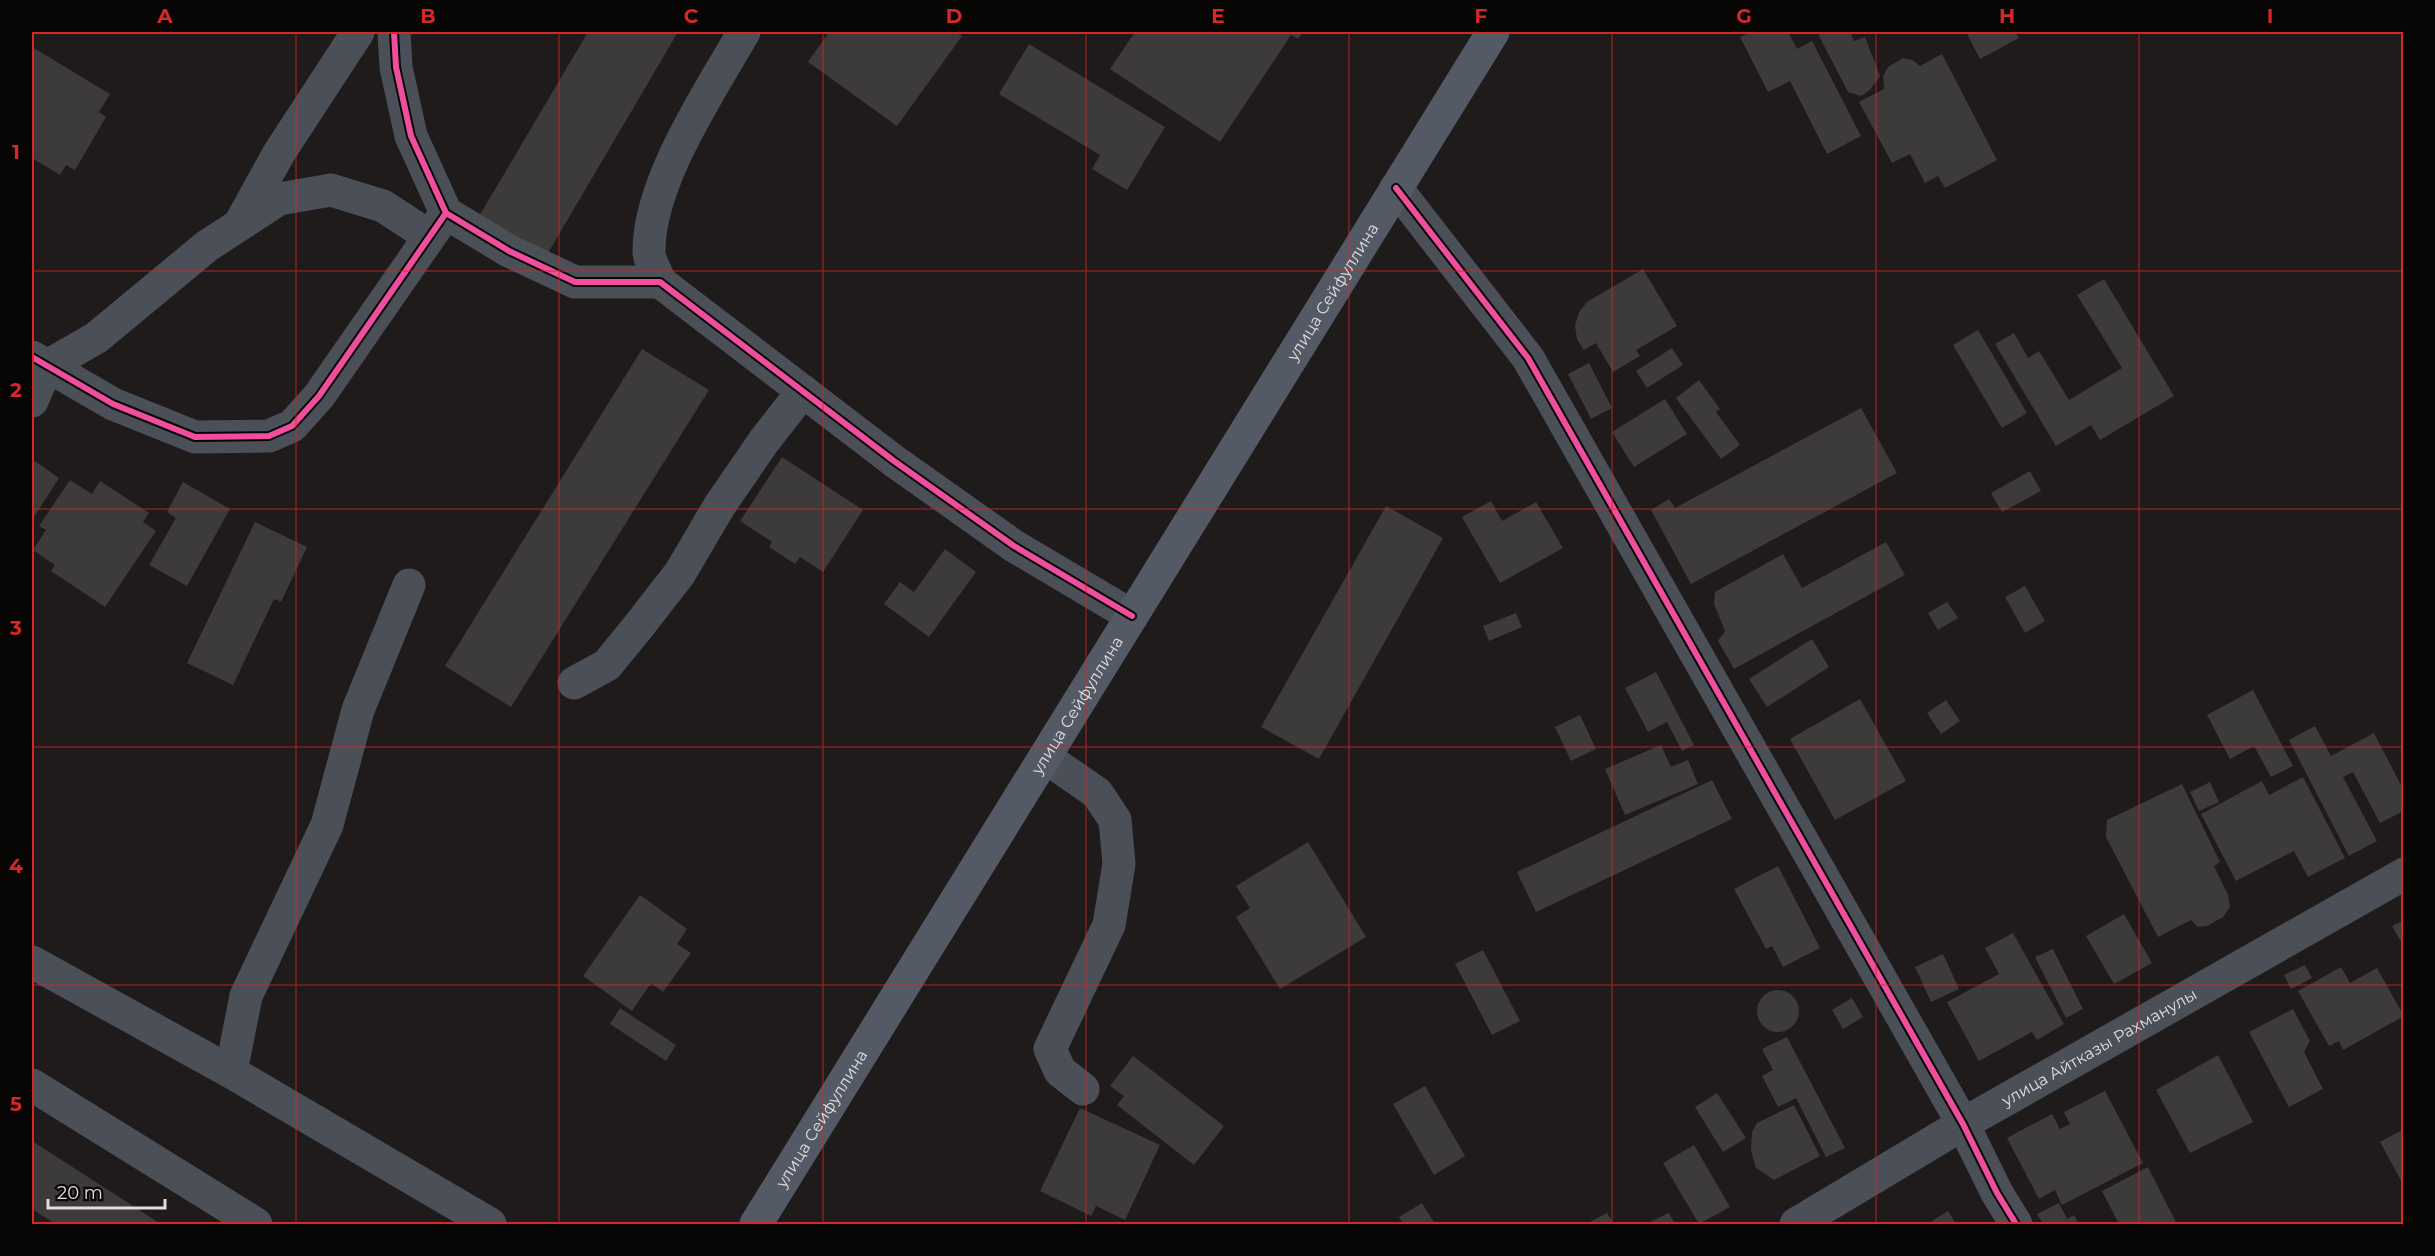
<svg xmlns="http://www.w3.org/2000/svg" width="2435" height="1256" font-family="Montserrat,sans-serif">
<rect width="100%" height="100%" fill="#1e1b1a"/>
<path fill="#3d3b3a" d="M588 32H678L545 258 478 218Z
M829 32H956L962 36 897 126 808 62Z
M1135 32H1303L1298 39 1291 35 1220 142 1110 69Z
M1751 32H1788L1797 49 1812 41 1861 136 1827 154 1790 81 1768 92 1740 37Z
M1820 32H1850L1854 41 1865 37 1880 76 1870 90 1861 96 1848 92 1819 36Z
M1966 32H2015L2019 38 1980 59Z
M1029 44 1165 127 1127 190 1092 169 1100 155 999 94Z
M32 47 110 94 99 112 106 117 75 170 66 165 60 175 32 158Z
M1942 54 1997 160 1945 188 1938 176 1925 183 1910 154 1892 163 1859 102 1884 89 1883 76 1888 67 1903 58 1912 60 1920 66Z
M1643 269 1677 326 1636 350 1640 356 1613 372 1596 343 1584 350 1577 339 1575 326 1579 312 1587 302Z
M2104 279 2174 396 2100 440 2091 425 2056 446 1995 344 2014 333 2028 358 2039 351 2069 400 2122 368 2077 295Z
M1978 330 2027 413 2002 428 1953 345Z
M1672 348 1683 365 1647 388 1636 371Z
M642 349 709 390 511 707 445 666Z
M1589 363 1612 408 1591 419 1568 374Z
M1699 380 1720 409 1716 412 1740 445 1721 459 1676 398Z
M1665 399 1687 434 1634 467 1612 432Z
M1861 408 1897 473 1691 584 1651 510 1669 499 1675 508Z
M782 457 863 510 823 572 800 557 795 564 769 547 772 542 740 521Z
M32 459 59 478 32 520Z
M2030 471 2041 491 2002 512 1991 493Z
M70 480 92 494 100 481 149 513 143 522 156 531 105 607 51 571 55 565 33 550 46 530 39 526Z
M183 482 230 509 187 586 149 565 176 518 167 512Z
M1491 501 1502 521 1536 502 1563 548 1500 583 1462 517Z
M1386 506 1443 538 1319 759 1261 727Z
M255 522 307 547 281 602 274 599 233 685 187 663Z
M1886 542 1905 575 1734 669 1718 641 1725 631 1714 604 1715 592 1783 554 1802 588Z
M945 549 976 572 929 637 884 604 900 582 914 592Z
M2025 586 2045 621 2025 633 2005 597Z
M1947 602 1958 618 1938 630 1928 613Z
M1516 613 1522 627 1489 641 1483 626Z
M1812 639 1829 667 1767 707 1749 679Z
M1656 672 1694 745 1682 751 1667 722 1648 732 1625 688Z
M2253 690 2293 766 2271 777 2254 746 2230 759 2207 715Z
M1860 699 1906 781 1835 820 1790 739Z
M1946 700 1960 721 1941 734 1927 713Z
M1580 715 1596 749 1571 761 1555 727Z
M2315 726 2331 756 2374 733 2404 791V811L2380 823 2353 772 2343 777 2377 841 2349 856 2289 740Z
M1661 745 1671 767 1688 760 1698 784 1625 815 1605 769Z
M2303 777 2345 858 2308 877 2294 851 2236 881 2201 814 2262 781 2269 795Z
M1712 780 1732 819 1536 912 1517 872Z
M2210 782 2219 802 2199 811 2190 792Z
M2182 784 2220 862 2214 866 2228 895 2230 907 2223 917 2207 926 2198 927 2191 920 2158 937 2106 837 2107 820Z
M1308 842 1366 937 1280 989 1236 917 1250 908 1236 886Z
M1778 866 1820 948 1783 967 1772 946 1766 949 1734 889Z
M640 895 687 929 677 944 691 953 663 992 651 983 632 1011 583 976Z
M2124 914 2152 963 2114 984 2086 936Z
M2404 920V947L2392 926Z
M2013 933 2064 1024 2037 1040 2032 1032 1979 1061 1947 1002 1999 974 1985 948Z
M2053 949 2083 1009 2066 1018 2035 957Z
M1483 950 1520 1021 1492 1035 1455 964Z
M1943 954 1959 989 1931 1002 1915 967Z
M2305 965 2312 978 2291 989 2284 975Z
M2341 967 2350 983 2377 968 2404 1016 2343 1050 2339 1041 2329 1046 2298 991Z
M1757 1011a21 21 0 1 1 42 0a21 21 0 1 1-42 0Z
M1852 998 1863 1017 1843 1029 1832 1010Z
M620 1008 676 1045 666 1061 610 1024Z
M2293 1009 2310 1041 2304 1052 2323 1089 2289 1107 2249 1032Z
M1787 1037 1845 1148 1826 1157 1796 1098 1778 1107 1762 1076 1773 1070 1762 1049Z
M2218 1055 2253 1122 2190 1153 2156 1090Z
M1133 1056 1224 1126 1194 1165 1117 1105 1124 1096 1110 1086Z
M1425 1086 1465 1156 1434 1175 1393 1104Z
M2105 1091 2143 1163 2062 1205 2055 1190 2039 1199 2007 1138 2052 1114 2060 1129 2070 1124 2064 1112Z
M1717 1093 1746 1138 1723 1152 1695 1107Z
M1794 1105 1820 1156 1774 1180 1756 1168 1751 1151 1752 1132 1757 1123Z
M1080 1108 1160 1145 1125 1220 1096 1206 1091 1216 1040 1191Z
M2404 1129V1186L2380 1142Z
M32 1141 161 1224H55L32 1209Z
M1694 1145 1730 1207 1699 1224 1663 1163Z
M2148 1167 2177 1224H2119L2102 1191Z
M1422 1203 1435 1224H1403L1399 1217Z
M2059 1203 2067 1219 2074 1215 2079 1224H2043L2037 1214Z
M1948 1211 1956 1224H1927Z
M1607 1213 1614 1224H1586Z
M1669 1213 1675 1224H1645Z"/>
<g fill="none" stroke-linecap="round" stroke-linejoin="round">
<g stroke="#4b4f57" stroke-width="33">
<path d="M394 32 396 67 411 136 446 213 509 251 575 282H660L894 461 1014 546 1132 616"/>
<path d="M1396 188 1528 358 1963 1124 1997 1193 2016 1224"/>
<path d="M242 220 279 153 358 32"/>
<path d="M660 282C657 273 649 261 649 252 648 183 710 91 744 32"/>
<path d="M32 357 113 404 195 437 269 436 292 426 319 396 446 213"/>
<path d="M32 401 47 366 96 338 207 246 279 199 331 190 383 206 429 236"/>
<path d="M574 683 607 665 638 627 680 573 720 505 764 441 803 391"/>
<path d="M1045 757 1097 793 1115 820 1119 864 1109 925 1050 1049 1060 1071 1083 1089"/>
<path d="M32 962 231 1072 490 1224"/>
<path d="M231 1072 246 996 327 825 358 710 409 585"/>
<path d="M32 1085 256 1224"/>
<path id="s1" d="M1796 1224 1963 1124 2404 874"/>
</g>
<path stroke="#535a65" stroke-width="33" id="s2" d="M756 1224 1493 32"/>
<g stroke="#080605" stroke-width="10">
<path id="cycleway" d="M394 32 396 67 411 136 446 213 509 251 575 282H660L894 461 1014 546 1132 616
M1396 188 1528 358 1963 1124 1997 1193 2016 1224
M32 357 113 404 195 437 269 436 292 426 319 396 446 213"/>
</g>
<use href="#cycleway" stroke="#ef4d9e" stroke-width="6"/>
</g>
<path fill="none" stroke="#d62828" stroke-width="1.5" stroke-opacity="0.55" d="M296 32V1224M559 32V1224M823 32V1224M1086 32V1224M1349 32V1224M1612 32V1224M1876 32V1224M2139 32V1224M32 271H2404M32 509H2404M32 747H2404M32 985H2404"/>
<g text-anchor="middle" stroke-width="6" stroke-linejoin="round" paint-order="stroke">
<g font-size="16" fill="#e1dddc" stroke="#080605">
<text dy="6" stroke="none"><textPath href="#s2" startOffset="1096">улица Сейфуллина</textPath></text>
<text dy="6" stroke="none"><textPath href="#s2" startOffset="610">улица Сейфуллина</textPath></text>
<text dy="6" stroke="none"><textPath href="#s1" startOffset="351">улица Айтказы Рахманулы</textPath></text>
<text dy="6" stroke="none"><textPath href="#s2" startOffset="124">улица Сейфуллина</textPath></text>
</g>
</g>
<rect width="2435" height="1256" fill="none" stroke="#080605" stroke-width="66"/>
<path d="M48 1199v9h117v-9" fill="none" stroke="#e1dddc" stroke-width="3"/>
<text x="57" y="1199" font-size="18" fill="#e1dddc" stroke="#080605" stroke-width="4.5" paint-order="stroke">20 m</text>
<rect x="33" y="33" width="2369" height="1190" fill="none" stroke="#d62828" stroke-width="2"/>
<g font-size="20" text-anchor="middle" font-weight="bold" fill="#d62828">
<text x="165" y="23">A</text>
<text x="428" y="23">B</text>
<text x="691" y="23">C</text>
<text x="954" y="23">D</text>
<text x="1218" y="23">E</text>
<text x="1481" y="23">F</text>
<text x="1744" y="23">G</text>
<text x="2007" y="23">H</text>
<text x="2270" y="23">I</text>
<text x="16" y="159">1</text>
<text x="16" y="397">2</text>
<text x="16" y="635">3</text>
<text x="16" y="873">4</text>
<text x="16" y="1111">5</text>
</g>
</svg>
